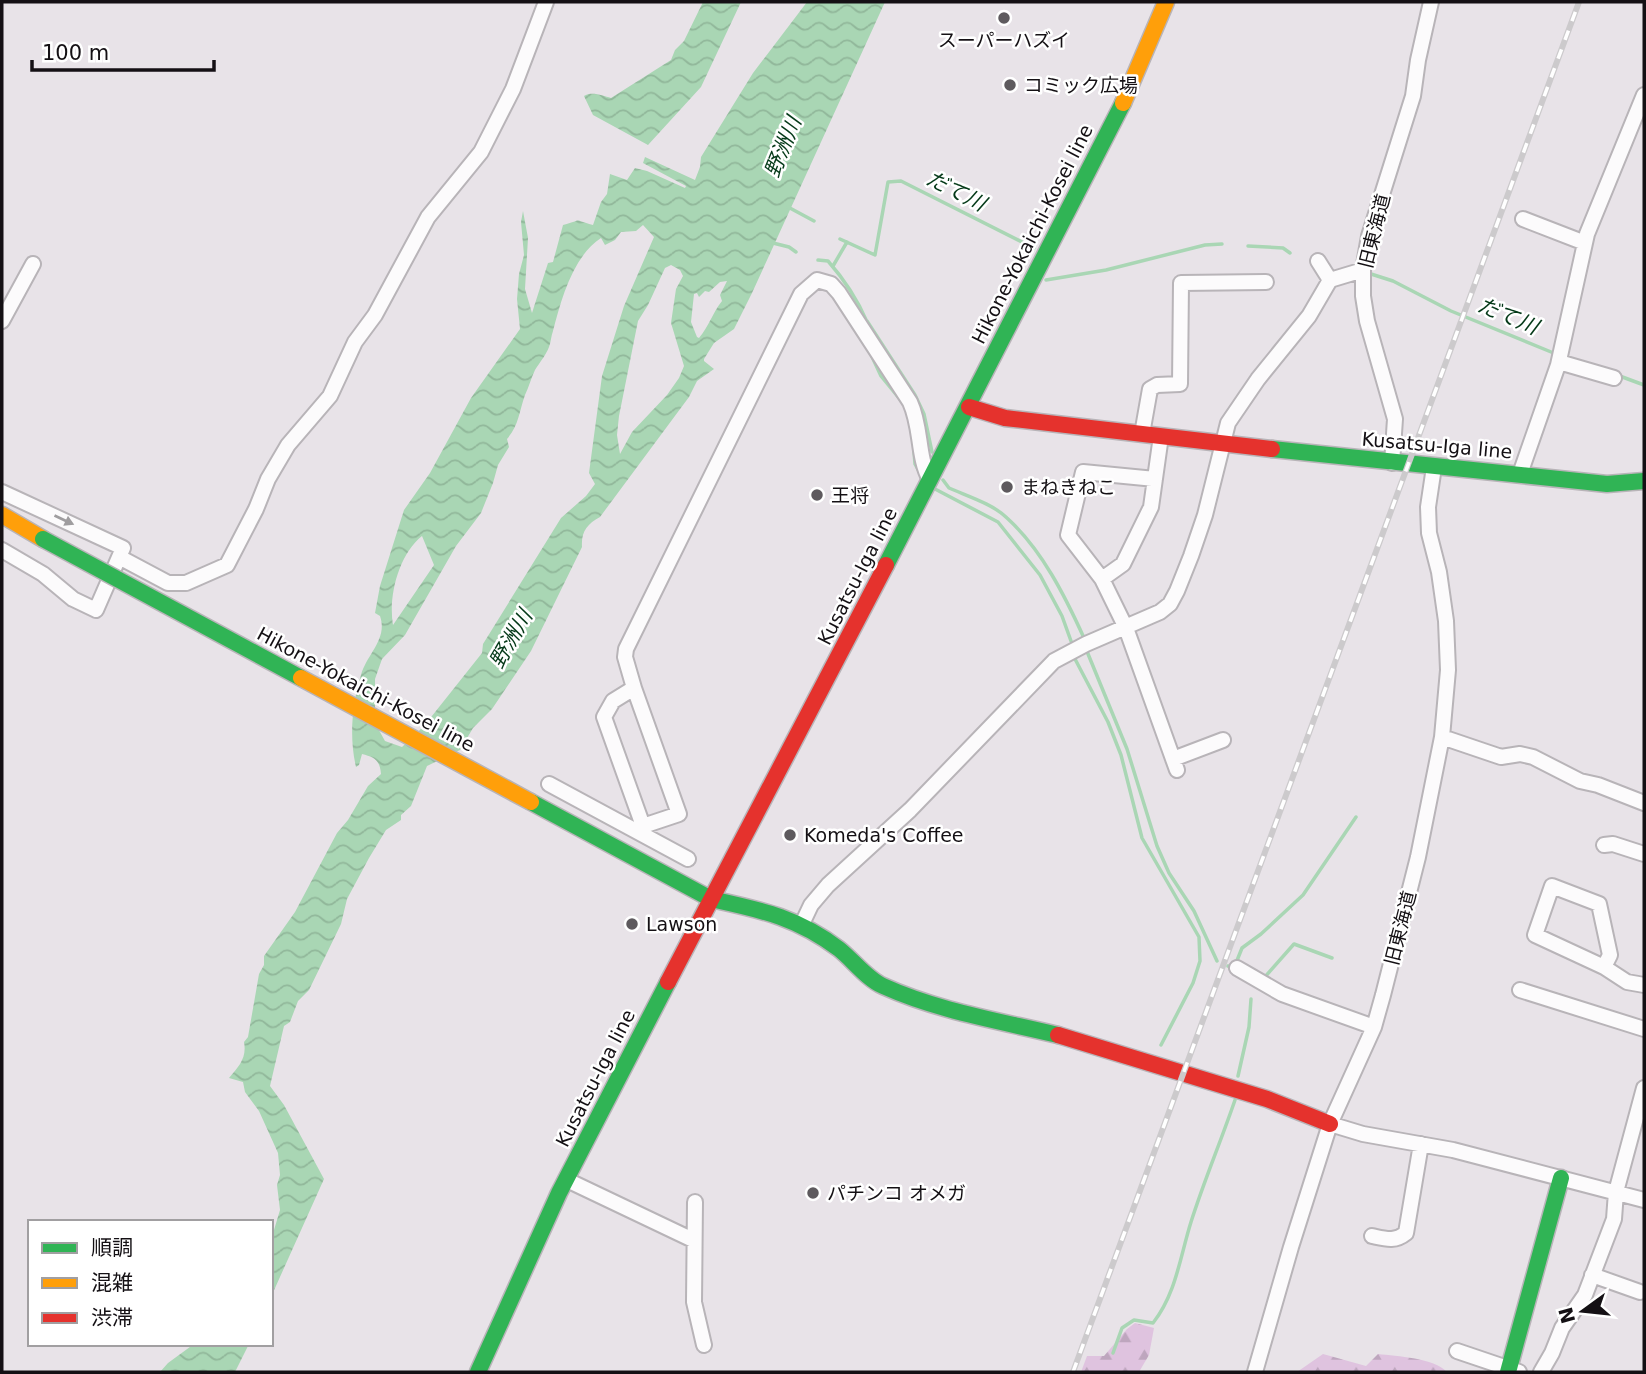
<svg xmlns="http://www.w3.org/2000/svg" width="1646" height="1374" font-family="'DejaVu Sans','Noto Sans JP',sans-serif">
<defs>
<pattern id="forest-firs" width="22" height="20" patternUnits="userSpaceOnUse" patternTransform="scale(1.75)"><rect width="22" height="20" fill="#dfc3df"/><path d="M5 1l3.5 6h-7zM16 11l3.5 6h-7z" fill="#bea6be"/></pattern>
<pattern id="water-waves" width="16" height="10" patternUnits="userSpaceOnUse" patternTransform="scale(1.75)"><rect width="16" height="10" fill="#a9d6b4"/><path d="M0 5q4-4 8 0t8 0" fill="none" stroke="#91b79a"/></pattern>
</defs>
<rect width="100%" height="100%" fill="#e8e3e8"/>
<path fill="url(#forest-firs)" d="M1135 1323 1154 1328 1149 1355 1139 1372H1081L1087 1356H1104L1127 1329Z
M1323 1354 1366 1366 1378 1354C1397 1356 1434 1358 1447 1372H1297Z"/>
<path fill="url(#water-waves)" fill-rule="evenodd" d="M703 2H741L701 87 648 145 593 115 584 96C592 91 603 96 611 98L671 60 675 50 684 41Z
M807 2H885L752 293 734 329 714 343 704 359V361L714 369 697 381 689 397 600 517C587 524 581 532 582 547L531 651 492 709 473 728 460 750 427 766 411 806 401 815V820L386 830 369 858 347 899 341 924 309 990 298 1001 290 1022 284 1026 270 1086 284 1105 324 1179 271 1297V1240L280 1210 277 1185 280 1175 278 1153 259 1111 245 1092 243 1082 229 1078C239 1066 247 1058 244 1042L248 1037 259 974 264 965V956L295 912 337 833 348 820 368 786 381 774C380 760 374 757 362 754L359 765 356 767C349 737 352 705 361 675 367 654 388 639 380 616L375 613 380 586 404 510 430 473 471 398 520 329 517 299 519 274 524 255 521 222 523 211 528 238 525 289 532 313 548 263 553 262 563 225C585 219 571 219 593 225L601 202 607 194 610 174 627 180 635 168 647 171 685 188 686 186 643 163 645 157 695 180 700 167 701 157 753 73ZM643 225 654 237 624 306 602 376 589 473 595 484 586 496 561 518 483 644 482 653 424 726 402 747 385 741 375 723V679L382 659 405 635 456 546 481 513 493 483 498 465 509 447 507 439C519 425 519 412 525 395 529 387 531 378 535 370 540 362 546 355 549 347 551 342 551 336 553 331 561 300 573 256 601 238L605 245 615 240 621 232 636 231ZM671 265 680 270 683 276 676 289 671 323 684 366 679 378 667 395 632 432 620 454 617 435 619 416 638 321 648 305 665 268ZM727 281 720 295 722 301C713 312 709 326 699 338L697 337 691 322 694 294 697 293 699 297 705 291 709 292 720 282ZM422 536 434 565 393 625C388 596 399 554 422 536Z
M194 1344H249L235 1372H160L168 1363Z"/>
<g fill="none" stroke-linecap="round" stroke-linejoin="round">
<path stroke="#a9d6b4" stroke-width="3.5" d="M788 207 814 221
M840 239 875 255 888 182 901 181 1034 248
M773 243 789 247 796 252
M1248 246 1283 248 1290 253
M818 260 828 261C843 278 858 301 867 322
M833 266 847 242
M1371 274 1393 281 1451 311 1556 354
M1046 280 1106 270 1205 245 1222 244
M867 321 915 395 924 414 932 452
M868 348 881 376 903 403
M1617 375 1644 385
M914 451 915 464 920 473
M943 480 949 488C967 496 993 504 1007 518 1042 550 1065 596 1084 638
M935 489 998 522 1040 575 1062 616 1071 641
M1086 649 1127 749 1157 846 1169 873 1194 911 1217 961
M1075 659 1108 722 1121 755 1142 838 1199 937 1200 961 1193 983 1161 1045
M1228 966 1234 968 1242 948 1261 934 1303 895 1356 817
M1264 978 1294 944 1332 958
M1238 1076 1249 1027 1251 999
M1113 1353 1122 1328 1134 1320 1153 1323C1176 1294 1180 1257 1191 1222 1204 1181 1221 1141 1235 1100"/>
<g stroke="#b8b4b8" stroke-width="18">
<path id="street" d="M1523 219 1585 243
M1318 261 1330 280
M2 321 33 264
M1559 362 1614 378
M1142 434 1150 389 1157 385 1180 384 1181 283 1266 282
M1392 463 1395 419 1367 321 1363 296V270L1369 236 1413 96 1418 60 1431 2
M1520 474 1558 365 1587 234 1644 95
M1155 479 1083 472 1068 535 1102 579 1126 628 1177 770
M2 492 123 548 96 610 73 599 43 574 2 550
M121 558 168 583H186L227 565 256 509 268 479 288 445 330 396 355 342 375 315 428 217 481 152 513 89 546 2
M1102 579 1123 564 1151 507 1161 436
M634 688 625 657 626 649 801 294 817 280 831 284 839 293 910 402C922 428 917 456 930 480
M634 688 679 814 643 826 604 717 613 701Z
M1442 737 1501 757 1520 754 1533 757 1580 781 1598 785 1644 803
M1173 759 1223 740
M549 784 688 859
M1604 845 1613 844 1644 854
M802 924 811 905 828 885 910 810 1054 661 1086 644 1160 612 1170 604 1177 591 1191 556 1205 515 1228 423 1258 379 1309 316 1330 280 1363 270
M1604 967 1610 955 1599 904 1552 886 1535 935 1604 967 1627 982 1644 985
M1237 968 1282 994 1374 1027
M1520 990 1644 1029
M1330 1124 1363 1134 1453 1150 1644 1200
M567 1180 693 1240
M695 1202 694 1302 704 1345
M1372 1236C1386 1239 1395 1242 1406 1233L1421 1144
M1592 1275 1640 1292
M1457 1351 1519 1372
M1255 1372 1291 1247 1330 1124 1374 1027 1383 995 1418 857 1442 737 1448 670 1446 621 1439 572 1429 533 1428 507 1434 467
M1541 1372 1552 1353 1562 1328 1585 1295 1614 1219 1616 1192 1644 1088"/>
</g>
<g stroke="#b8b4b8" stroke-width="19">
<path id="fast" d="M1272 449 1607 484 1644 481
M886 565 1123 103
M531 802 711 899
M711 899C761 910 797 917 839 949 853 960 867 979 883 986 938 1011 1000 1021 1058 1035
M478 1372 559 1193 668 982
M1508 1372 1561 1178"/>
</g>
<g stroke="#b8b4b8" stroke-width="19">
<path id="slow" d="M1123 103 1166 2
M2 515 43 539"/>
</g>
<g stroke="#b8b4b8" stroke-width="19">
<path id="jam" d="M969 407 1005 418 1272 449
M668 982 886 565
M1058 1035 1267 1099 1330 1124"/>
</g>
<use href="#street" stroke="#fcfbfc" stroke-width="14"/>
<use href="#fast" stroke="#30b455" stroke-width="16"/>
<use href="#slow" stroke="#ff9f0a" stroke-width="16"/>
<use href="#jam" stroke="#e5322d" stroke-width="16"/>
<g stroke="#cccacc" stroke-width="6">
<path id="rail" d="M1073 1372 1579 2"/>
</g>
<use href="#rail" stroke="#fff" stroke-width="3.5" stroke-dasharray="10" stroke-linecap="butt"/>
<g stroke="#b8b4b8" stroke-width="19" stroke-linecap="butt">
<path id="fast-bridge" d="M43 539 301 678"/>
</g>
<g stroke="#b8b4b8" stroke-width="19" stroke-linecap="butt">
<path id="slow-bridge" d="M301 678 531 802"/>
</g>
<use href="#fast-bridge" stroke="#30b455" stroke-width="16"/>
<use href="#slow-bridge" stroke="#ff9f0a" stroke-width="16"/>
</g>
<defs><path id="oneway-solid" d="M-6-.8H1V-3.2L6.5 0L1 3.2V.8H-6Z" transform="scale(1.75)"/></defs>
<use fill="#9f9d9f" href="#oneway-solid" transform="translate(64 520) rotate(25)"/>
<g fill="#5e5a5e" stroke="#fff" stroke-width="2.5">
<circle cx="1004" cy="18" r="7"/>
<circle cx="1010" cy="85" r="7"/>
<circle cx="1007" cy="487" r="7"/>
<circle cx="817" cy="495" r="7"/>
<circle cx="790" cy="835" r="7"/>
<circle cx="632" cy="924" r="7"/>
<circle cx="813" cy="1193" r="7"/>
</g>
<g text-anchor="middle" stroke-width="5" stroke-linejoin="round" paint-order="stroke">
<g font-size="19" fill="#141014" stroke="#fff" text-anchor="start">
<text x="1004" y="47" text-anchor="middle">スーパーハズイ</text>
<text x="1024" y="92">コミック広場</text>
<text x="1021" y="494">まねきねこ</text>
<text x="831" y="502">王将</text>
<text x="804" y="842">Komeda's Coffee</text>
<text x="646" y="931">Lawson</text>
<text x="827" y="1200">パチンコ オメガ</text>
</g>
<g font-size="19" fill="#141014" stroke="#fff">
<text transform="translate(1374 231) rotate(-76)" y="7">旧東海道</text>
<text transform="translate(1032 234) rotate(-63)" y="7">Hikone-Yokaichi-Kosei line</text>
<text transform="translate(1437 445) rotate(5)" y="7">Kusatsu-Iga line</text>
<text transform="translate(857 576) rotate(-63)" y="7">Kusatsu-Iga line</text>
<text transform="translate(366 689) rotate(28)" y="7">Hikone-Yokaichi-Kosei line</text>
<text transform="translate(1400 928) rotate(-76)" y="7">旧東海道</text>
<text transform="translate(595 1078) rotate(-63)" y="7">Kusatsu-Iga line</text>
</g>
<g font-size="21" font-style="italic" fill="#043918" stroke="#fff">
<text transform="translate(783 147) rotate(-68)" y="7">野洲川</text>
<text transform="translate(956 191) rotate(27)" y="7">だて川</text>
<text transform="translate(1508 316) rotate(23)" y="7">だて川</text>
<text transform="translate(511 639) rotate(-60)" y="7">野洲川</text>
</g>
</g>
<rect width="1646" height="1374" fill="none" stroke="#141014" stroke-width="7"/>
<rect x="28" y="1220" width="245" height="126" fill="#ffffff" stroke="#a19fa1" stroke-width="2"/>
<rect x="42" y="1243" width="35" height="10" fill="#30b455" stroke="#a19fa1" stroke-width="2"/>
<text x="91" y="1255" font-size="21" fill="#141014">順調</text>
<rect x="42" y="1278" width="35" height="10" fill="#ff9f0a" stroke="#a19fa1" stroke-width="2"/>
<text x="91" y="1290" font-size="21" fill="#141014">混雑</text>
<rect x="42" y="1313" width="35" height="10" fill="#e5322d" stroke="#a19fa1" stroke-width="2"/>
<text x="91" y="1325" font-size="21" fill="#141014">渋滞</text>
<g transform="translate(1583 1311) rotate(255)" stroke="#ffffff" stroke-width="5" paint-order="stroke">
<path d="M0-5L12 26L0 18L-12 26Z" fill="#141014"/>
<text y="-10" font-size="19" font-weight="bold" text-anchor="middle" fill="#141014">N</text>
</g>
<path d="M32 60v10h182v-10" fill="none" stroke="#141014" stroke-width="3.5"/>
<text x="42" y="60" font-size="21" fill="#141014" stroke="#ffffff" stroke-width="5" paint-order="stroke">100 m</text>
</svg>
